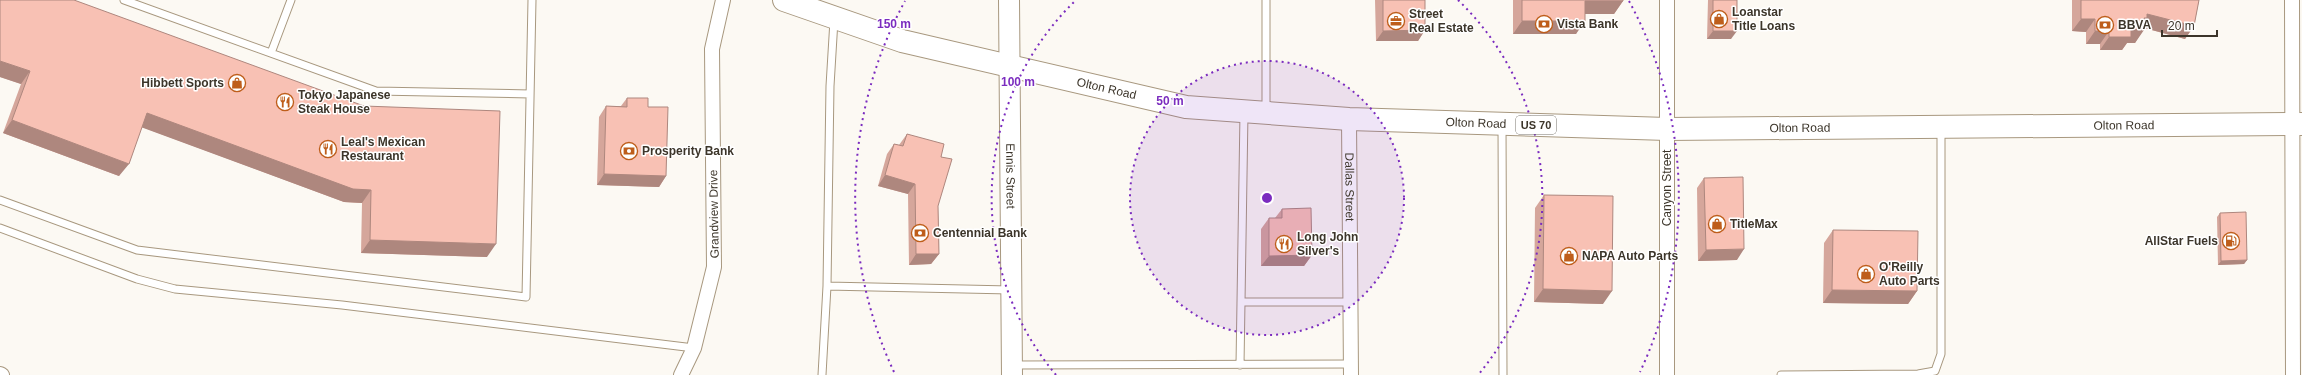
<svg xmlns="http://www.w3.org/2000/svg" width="2302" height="375" font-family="Helvetica,sans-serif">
<rect width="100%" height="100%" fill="#fcf9f3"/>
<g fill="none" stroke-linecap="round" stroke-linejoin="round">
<g stroke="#a8987f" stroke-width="9">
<path id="lane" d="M124 0 376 91 530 94
M834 20 830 86 827 286 1010 290
M271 53 291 0
M1266 110V0
M1502 125 1503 375
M0 200 137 250 526 297 532 0
M0 228 137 279 175 289 342 305 694 348
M1241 302H1350
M1012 365 1350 364
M1240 365 1244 113
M822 375 827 286
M1781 375 1918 374 1935 371 1941 354V129"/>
</g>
<g stroke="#a8987f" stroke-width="16">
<g id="street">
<path d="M1667 0V375"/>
<path d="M2292 0 2293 375"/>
<path id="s1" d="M1349 119 1351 375"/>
<path d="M0 374 2 375"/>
<path d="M681 375 694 348 714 267 712 49 723 0"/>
</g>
</g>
<g stroke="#a8987f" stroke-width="22">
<g id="secondary">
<path id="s2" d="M1009 0 1012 375"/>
</g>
</g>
<g stroke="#a8987f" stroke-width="24">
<g id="primary">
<path id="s3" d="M784 0 902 41 1186 107 1349 119 1667 129 2302 124"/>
</g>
</g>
<use href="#lane" stroke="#fff" stroke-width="7"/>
<use href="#street" stroke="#fff" stroke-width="14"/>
<use href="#secondary" stroke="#fff" stroke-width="20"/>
<use href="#primary" stroke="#fff" stroke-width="22"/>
</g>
<path fill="#d5a69b" d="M0 0H74L487 257 361 253 362 203 344 202 142 127 119 176 3 133 21 84 0 77Z
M1375 0H1425V30L1418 41H1376Z
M1513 0H1623V1L1614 14H1585L1576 34H1513Z
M1708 0H1737L1731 39H1707Z
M2072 0H2199L2194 26 2185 39 2144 28 2135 43H2127L2122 50H2100V44H2086V32L2072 31Z
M627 98 648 107 666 176 659 187 597 185 599 117 606 106H621Z
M907 134 941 157 938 206 939 254 931 264 909 265 908 194 878 186 887 154 894 144 899 145Z
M1704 178 1737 260 1698 261 1697 188Z
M1544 195 1603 304 1534 302 1535 208Z
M1282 209 1312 255 1304 266H1261V229L1269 218H1275Z
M2220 213 2247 260 2244 264 2218 265 2217 217Z
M1833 230 1917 291 1908 304 1823 303 1824 243Z"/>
<path fill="#ae877e" d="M1585 1H1623L1614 14H1576Z
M2147 14 2194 26 2185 39 2141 27 2144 30 2135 43H2127L2122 50H2100L2109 37 2131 29Z
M2081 19H2095L2086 32 2072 31Z
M1522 21H1585L1576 34H1513Z
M1425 30 1418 41H1376L1383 31Z
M1713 31H1737L1731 39H1707Z
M2095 31H2109L2100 44H2086Z
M0 61 30 71 21 84 0 77Z
M147 113 371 190 362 203 344 202 138 126Z
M12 120 129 164 119 176 3 133Z
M604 174 666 176 659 187 597 185Z
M885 175 915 184 908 194 878 186Z
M370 240 496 244 487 257 361 253Z
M1744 249 1737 260 1698 261 1706 250Z
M916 254H939L931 264 909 265Z
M1312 255 1304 266H1261L1269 256Z
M2247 260 2244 264 2218 265 2221 261Z
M1543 289 1612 291 1603 304 1534 302Z
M1832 290 1917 291 1908 304 1823 303Z"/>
<path fill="#f8c1b4" stroke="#ae877e" d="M0 0H74L364 106 500 111 496 244 370 240 371 190 353 189 147 113 129 164 12 120 30 71 0 61Z
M1383 0H1425V30L1383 31Z
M1522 0H1623V1H1585V21H1522Z
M1713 0H1737V31H1713Z
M2081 0H2199L2194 26 2147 14V18H2144V30L2131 29V37H2109V31H2095V19H2081Z
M627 98H648V107H668L666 176 604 174 606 106 627 107Z
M907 134 944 144 941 157 952 159 938 206 939 254H916L915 184 885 175 894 144 903 146Z
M1743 177 1744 249 1706 250 1704 178Z
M1544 195 1613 196 1612 291 1543 289Z
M1311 208 1312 255 1269 256V218H1282V209Z
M2246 212 2247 260 2221 261 2220 213Z
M1833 230 1918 231 1917 291 1832 290Z"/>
<circle cx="1267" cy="198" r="137" fill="#7b2cbf" fill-opacity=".12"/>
<g fill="none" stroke="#7b2cbf" stroke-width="2" stroke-dasharray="2 4">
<circle cx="1267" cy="198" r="137"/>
<path d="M1056 375A275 275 0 0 1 1076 0M1458 0A275 275 0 0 1 1478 375"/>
<path d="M894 372A412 412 0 0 1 905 1M1629 1A412 412 0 0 1 1640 372"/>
</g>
<defs>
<g id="shop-ring" transform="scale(0.9)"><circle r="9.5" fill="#fff" stroke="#be5e1b" stroke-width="1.5"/><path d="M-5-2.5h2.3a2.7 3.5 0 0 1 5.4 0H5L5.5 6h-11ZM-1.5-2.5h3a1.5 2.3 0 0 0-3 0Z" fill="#be5e1b"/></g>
<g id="office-ring" transform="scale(0.9)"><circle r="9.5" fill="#fff" stroke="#be5e1b" stroke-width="1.5"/><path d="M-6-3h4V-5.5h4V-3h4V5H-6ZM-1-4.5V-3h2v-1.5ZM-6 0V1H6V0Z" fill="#be5e1b"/></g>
<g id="bank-ring" transform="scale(0.9)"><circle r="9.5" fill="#fff" stroke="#be5e1b" stroke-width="1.5"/><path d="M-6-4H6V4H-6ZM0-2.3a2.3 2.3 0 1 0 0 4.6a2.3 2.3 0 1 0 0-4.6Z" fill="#be5e1b"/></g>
<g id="restaurant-ring" transform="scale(0.9)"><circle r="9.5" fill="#fff" stroke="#be5e1b" stroke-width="1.5"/><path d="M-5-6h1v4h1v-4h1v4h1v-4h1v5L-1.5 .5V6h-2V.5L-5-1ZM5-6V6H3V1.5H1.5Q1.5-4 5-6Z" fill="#be5e1b"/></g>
<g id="fuel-ring" transform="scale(0.9)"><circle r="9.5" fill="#fff" stroke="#be5e1b" stroke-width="1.5"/><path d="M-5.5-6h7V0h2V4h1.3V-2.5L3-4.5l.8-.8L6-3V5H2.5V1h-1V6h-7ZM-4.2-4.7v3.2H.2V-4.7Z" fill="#be5e1b"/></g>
</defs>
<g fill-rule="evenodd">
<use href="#shop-ring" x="1719" y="19"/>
<use href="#office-ring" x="1396" y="21"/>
<use href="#bank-ring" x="1544" y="24"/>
<use href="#bank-ring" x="2105" y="25"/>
<use href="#shop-ring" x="237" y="83"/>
<use href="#restaurant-ring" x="285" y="102"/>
<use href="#restaurant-ring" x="328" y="149"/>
<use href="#bank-ring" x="629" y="151"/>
<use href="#shop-ring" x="1717" y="224"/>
<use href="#bank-ring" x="920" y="233"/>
<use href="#fuel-ring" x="2231" y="241"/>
<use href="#restaurant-ring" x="1284" y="244"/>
<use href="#shop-ring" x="1569" y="256"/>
<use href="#shop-ring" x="1866" y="274"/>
</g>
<g text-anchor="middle" stroke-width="3" stroke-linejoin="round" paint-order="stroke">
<rect fill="#fff" stroke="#76726a" stroke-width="1" x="1516" y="116" width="40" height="18" rx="3"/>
<g font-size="11" font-weight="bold" fill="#3c352a">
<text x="1536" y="129">US 70</text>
</g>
<g font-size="12" font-weight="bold" fill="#3c352a" stroke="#fff" text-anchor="start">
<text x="1732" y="16">Loanstar<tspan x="1732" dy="14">Title Loans</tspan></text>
<text x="1409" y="18">Street<tspan x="1409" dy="14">Real Estate</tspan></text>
<text x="1557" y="28">Vista Bank</text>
<text x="2118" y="29">BBVA</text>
<text x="224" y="87" text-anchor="end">Hibbett Sports</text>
<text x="298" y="99">Tokyo Japanese<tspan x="298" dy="14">Steak House</tspan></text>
<text x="341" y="146">Leal's Mexican<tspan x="341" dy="14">Restaurant</tspan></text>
<text x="642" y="155">Prosperity Bank</text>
<text x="1730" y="228">TitleMax</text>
<text x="933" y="237">Centennial Bank</text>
<text x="1297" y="241">Long John<tspan x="1297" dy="14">Silver's</tspan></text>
<text x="2218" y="245" text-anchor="end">AllStar Fuels</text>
<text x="1582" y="260">NAPA Auto Parts</text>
<text x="1879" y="271">O'Reilly<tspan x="1879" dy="14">Auto Parts</tspan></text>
</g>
<g font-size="12" fill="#3c352a" stroke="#fff">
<text dy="4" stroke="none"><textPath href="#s3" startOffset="335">Olton Road</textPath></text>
<text dy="4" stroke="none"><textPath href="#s3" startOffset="707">Olton Road</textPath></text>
<text dy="4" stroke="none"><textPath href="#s3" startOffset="1355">Olton Road</textPath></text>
<text dy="4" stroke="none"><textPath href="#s3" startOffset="1031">Olton Road</textPath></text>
<text dy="4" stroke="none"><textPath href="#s2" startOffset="176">Ennis Street</textPath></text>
<text dy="4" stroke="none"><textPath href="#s1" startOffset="68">Dallas Street</textPath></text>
<text transform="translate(1667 188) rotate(-90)" y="4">Canyon Street</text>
<text transform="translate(714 214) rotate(-91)" y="4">Grandview Drive</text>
</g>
</g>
<circle cx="1267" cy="198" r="6" fill="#7b2cbf" stroke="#fff" stroke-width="2"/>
<g font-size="12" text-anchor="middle" font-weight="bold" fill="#7b2cbf" stroke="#fff" stroke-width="3" stroke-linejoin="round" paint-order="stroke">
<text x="894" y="28">150 m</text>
<text x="1018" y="86">100 m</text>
<text x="1170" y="105">50 m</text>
</g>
<path d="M2162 30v6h55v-6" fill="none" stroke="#3c352a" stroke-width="2"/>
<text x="2168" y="30" font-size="12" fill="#3c352a" stroke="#ffffff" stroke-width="3" paint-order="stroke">20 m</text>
</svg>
